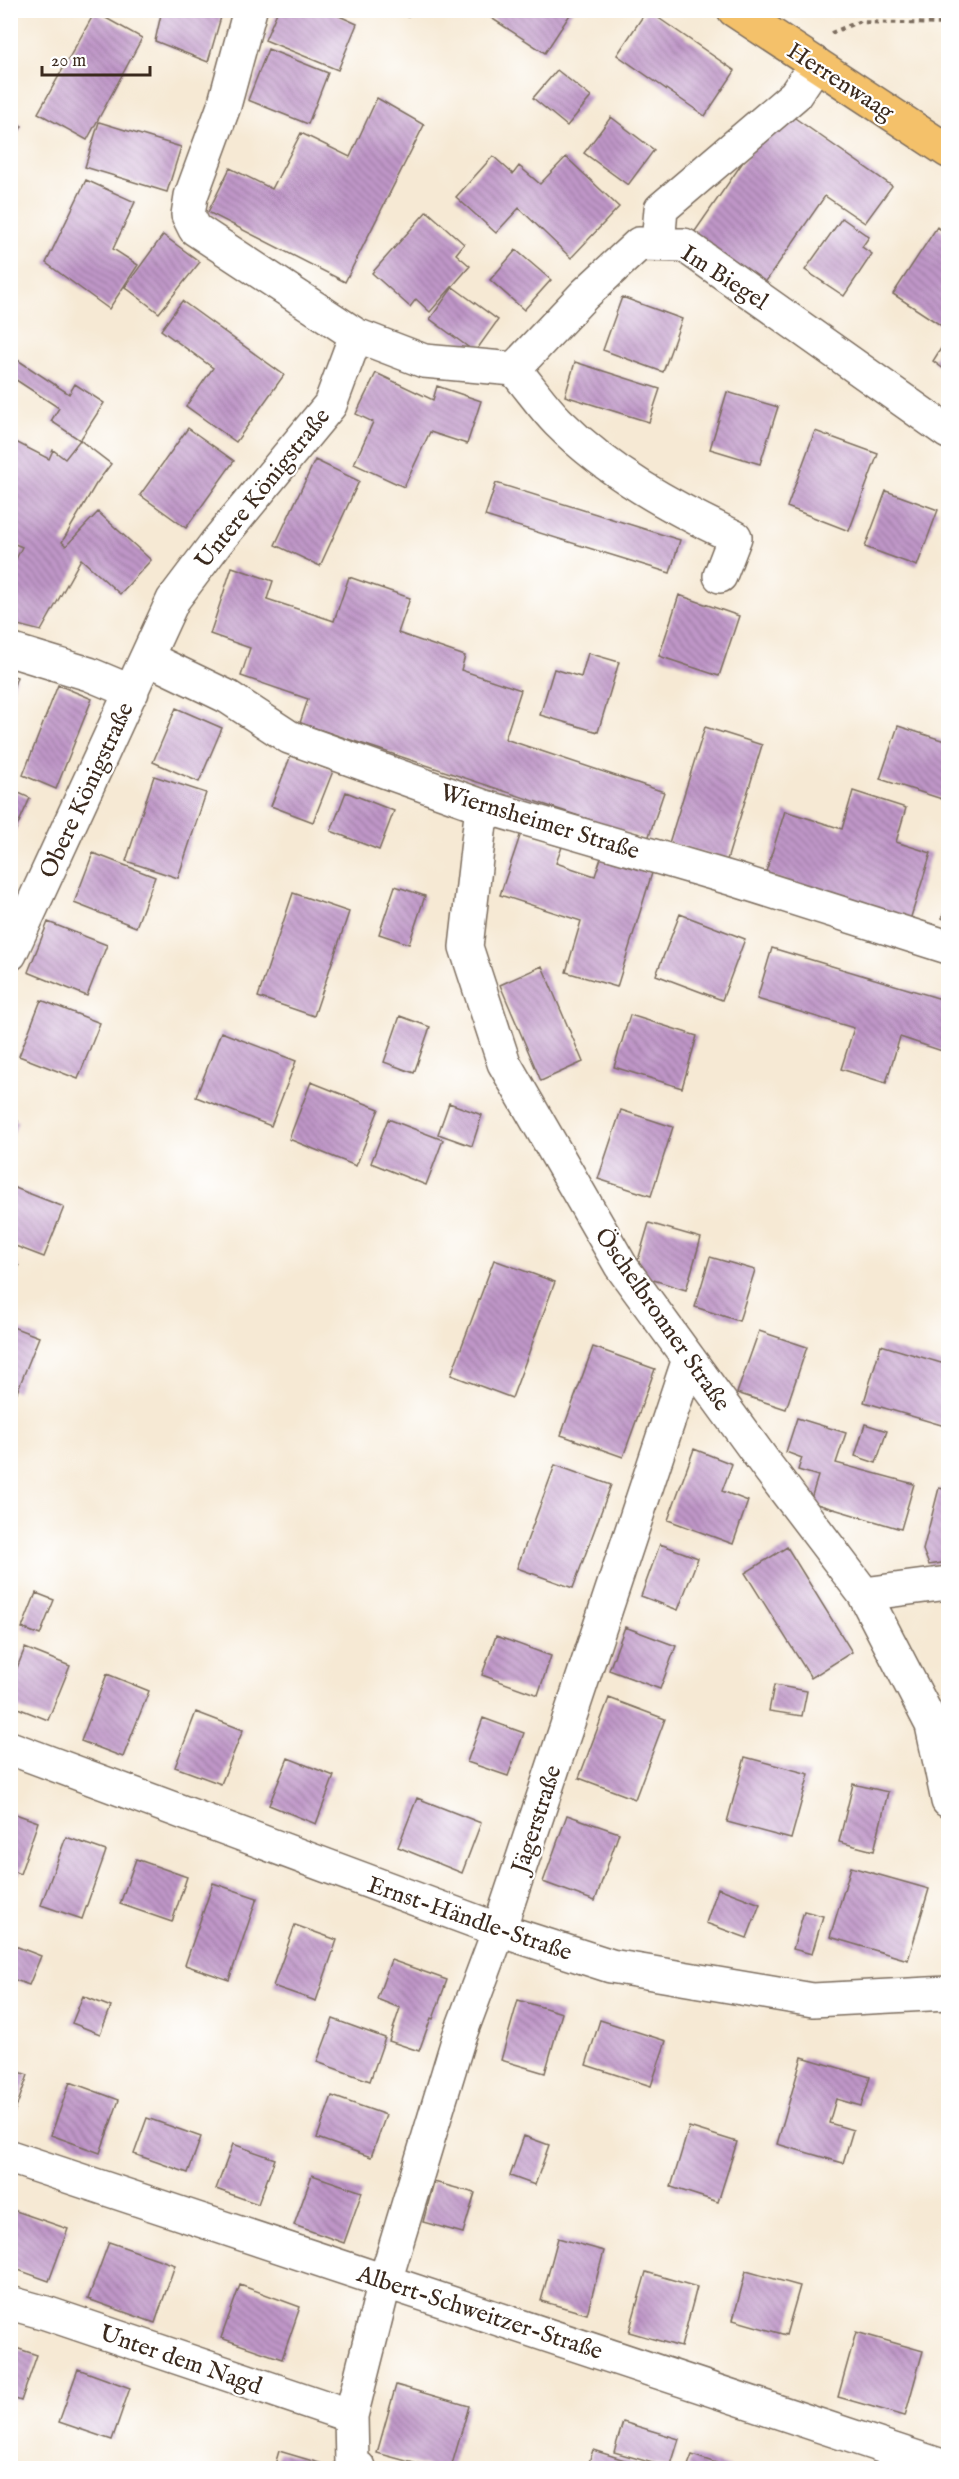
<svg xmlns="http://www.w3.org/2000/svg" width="959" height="2479" font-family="'IM FELL English',serif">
<defs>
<pattern id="building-back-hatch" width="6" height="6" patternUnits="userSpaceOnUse" patternTransform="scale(1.5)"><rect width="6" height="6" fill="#bf96c8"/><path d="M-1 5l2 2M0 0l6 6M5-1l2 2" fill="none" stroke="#9c7ba2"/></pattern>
</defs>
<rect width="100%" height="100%" fill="#fff"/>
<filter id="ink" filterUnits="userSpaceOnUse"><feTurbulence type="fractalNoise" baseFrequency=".0167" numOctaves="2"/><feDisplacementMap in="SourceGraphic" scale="12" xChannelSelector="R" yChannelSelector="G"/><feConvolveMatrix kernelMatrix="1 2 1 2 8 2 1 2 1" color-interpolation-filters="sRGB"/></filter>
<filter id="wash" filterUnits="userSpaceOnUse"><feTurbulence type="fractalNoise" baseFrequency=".008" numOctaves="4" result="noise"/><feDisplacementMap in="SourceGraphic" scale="24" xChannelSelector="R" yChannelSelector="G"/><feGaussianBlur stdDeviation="1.35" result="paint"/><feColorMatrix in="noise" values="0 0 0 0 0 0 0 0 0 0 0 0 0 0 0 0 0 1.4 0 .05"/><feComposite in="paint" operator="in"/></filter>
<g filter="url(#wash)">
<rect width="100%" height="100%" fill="#f6e9d4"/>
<g id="blocks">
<path fill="url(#building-back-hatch)" d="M162 10H223L208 62 155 41Z
M278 10H326L357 24 338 70 265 40Z
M388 10H411L408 17Z
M479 10H573L545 53Z
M647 10 735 71 705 116 617 55Z
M95 12 142 38 87 140 38 113Z
M268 49 328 73 308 124 248 100Z
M557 70 591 97 567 126 533 98Z
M377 98 424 125 345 282 208 212 230 168 272 189 301 133 350 157Z
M792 116 892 186 865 223 825 196 762 287 691 237 754 146Z
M611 117 654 150 628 185 584 153Z
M10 119 22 126 10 147Z
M99 122 181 147 167 192 85 167Z
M493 156 513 174 519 166 540 184 566 157 619 207 571 258 519 208 496 233 456 197Z
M86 180 135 202 113 249 138 265 109 309 46 263Z
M427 211 464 244 456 254 470 266 430 312 416 299 410 307 372 273Z
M842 218 869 237 862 247 872 254 844 296 805 270Z
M937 227 948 235V330L893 294Z
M163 235 200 262 159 313 125 287Z
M516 250 551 280 524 310 490 280Z
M453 287 498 320 475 352 430 319Z
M622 297 682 319 663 372 603 350Z
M182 301 284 375 236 442 186 406 213 368 161 330Z
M948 337V372L933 361Z
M10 355 69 394 75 384 104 403 80 440 111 464 96 484 62 542 66 546 98 512 151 560 120 594 81 559 41 631 10 623V571L22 547 10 542V439L49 459 53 450 65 459 80 440 51 421 59 408 10 376Z
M575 362 660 389 649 422 565 396Z
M376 373 433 400 437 386 481 401 467 444 430 432 404 487 354 464 373 422 356 414Z
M727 392 778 407 760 464 710 449Z
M188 428 234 461 186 528 140 495Z
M815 431 878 454 849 531 787 507Z
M315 460 359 481 320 566 275 545Z
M496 483 680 540 670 573 485 516Z
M886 491 938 510 917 566 865 547Z
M232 567 273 581 267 599 334 621 349 577 410 598 398 633 465 656 461 670 521 690 505 739 664 792 648 839 300 723 308 699 241 676 250 648 210 634Z
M679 595 739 616 719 676 659 656Z
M588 653 619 662 598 732 540 715 554 669 581 677Z
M10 675 17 677 11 694H10Z
M58 685 92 699 56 789 23 775Z
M176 708 222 728 199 782 153 762Z
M898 726 948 742V801L880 779Z
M705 727 762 745 727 860 669 843Z
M291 755 333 771 313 822 271 806Z
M154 776 206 793 178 878 126 861Z
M10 789 30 798 10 842Z
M853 791 906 808 896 842 931 853 910 920 765 875 785 811 842 829Z
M346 792 394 811 379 850 331 831Z
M521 833 562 847 556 863 595 876 601 858 652 873 617 987 566 972 581 921 500 895Z
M93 853 155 877 136 927 74 903Z
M395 886 425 896 409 944 379 934Z
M293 893 349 912 314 1016 258 997Z
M948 899V921L942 918Z
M680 914 745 939 722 1000 656 975Z
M48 922 107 945 87 996 28 972Z
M772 948 948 1001V1053L900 1037 886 1083 841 1069 854 1028 757 999Z
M542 966 583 1062 541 1081 500 985Z
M41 1000 100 1023 78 1079 19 1056Z
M630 1015 697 1036 682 1088 614 1067Z
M400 1016 430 1027 414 1073 384 1062Z
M221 1032 296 1061 271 1126 196 1097Z
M311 1082 379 1109 356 1166 289 1139Z
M449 1103 482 1115 472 1146 438 1134Z
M621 1110 673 1127 651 1196 598 1179Z
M10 1118 18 1121 11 1140H10Z
M388 1119 443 1140 426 1185 371 1163Z
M10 1186 64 1207 44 1257 10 1244Z
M649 1223 701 1238 686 1290 634 1274Z
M710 1257 755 1270 739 1321 695 1307Z
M494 1260 555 1282 512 1398 451 1375Z
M10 1262 19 1266 10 1284Z
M10 1326 39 1337 17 1392 10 1389Z
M759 1331 807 1347 786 1409 737 1393Z
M881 1345 948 1365V1427L864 1402Z
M593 1347 655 1369 623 1457 561 1435Z
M797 1418 846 1433 836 1463 914 1484 901 1529 810 1502 818 1476 798 1470 802 1458 786 1452Z
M865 1424 887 1431 876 1463 855 1456Z
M694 1449 732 1464 722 1491 748 1501 733 1544 668 1520Z
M555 1465 611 1485 573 1588 517 1568Z
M939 1488 948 1490V1562L929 1565 923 1550Z
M660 1544 698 1558 678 1610 641 1596Z
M787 1547 852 1652 811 1678 745 1573Z
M36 1593 54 1600 40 1635 22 1628Z
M625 1627 676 1646 660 1689 609 1670Z
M496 1636 551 1656 538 1695 482 1675Z
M25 1648 70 1666 48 1720 10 1705V1685Z
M107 1674 149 1691 123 1757 81 1741Z
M774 1685 807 1691 802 1716 769 1711Z
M609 1698 665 1719 635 1799 579 1778Z
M196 1712 243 1730 221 1784 175 1767Z
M483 1718 524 1733 508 1776 467 1762Z
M745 1757 809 1774 791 1839 727 1822Z
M288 1758 334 1776 316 1824 269 1805Z
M853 1784 888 1792 874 1851 839 1842Z
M417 1798 481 1823 462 1873 398 1847Z
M10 1812 38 1822 20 1874 10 1870Z
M567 1815 619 1833 595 1901 543 1882Z
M66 1837 106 1851 82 1919 41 1905Z
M136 1859 187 1877 172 1922 120 1904Z
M851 1867 929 1889 908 1960 830 1937Z
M213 1883 257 1898 229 1980 185 1965Z
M718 1888 760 1904 747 1938 706 1923Z
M804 1911 823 1916 812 1954 793 1949Z
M295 1925 337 1940 316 2001 273 1986Z
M10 1944 41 1956 29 1985 10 1978Z
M391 1960 447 1980 433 2019 431 2018 419 2051 389 2041 400 2008 377 1999Z
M83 1996 111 2007 100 2034 72 2023Z
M518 2000 562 2013 545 2073 501 2060Z
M333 2019 385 2038 370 2081 317 2062Z
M600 2020 666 2041 651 2086 586 2065Z
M802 2057 870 2077 861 2106 836 2099 829 2123 853 2130 843 2163 777 2144Z
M10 2069 28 2075 11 2122H10Z
M70 2082 119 2100 100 2153 51 2135Z
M332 2096 386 2115 371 2157 317 2138Z
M147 2118 201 2137 188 2173 134 2154Z
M689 2127 737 2142 718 2202 671 2187Z
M524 2136 549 2145 535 2185 510 2176Z
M233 2144 275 2159 258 2204 216 2189Z
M312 2175 362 2192 344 2243 294 2225Z
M434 2182 475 2193 463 2233 423 2222Z
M10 2209 68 2229 49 2281 10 2267Z
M558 2238 604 2251 587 2314 541 2301Z
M109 2242 175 2265 155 2323 88 2299Z
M746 2271 800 2286 786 2335 733 2320Z
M646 2272 697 2287 681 2347 629 2332Z
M240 2285 300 2307 282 2359 221 2338Z
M856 2332 923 2351 905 2416 838 2397Z
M10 2346 37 2355 21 2401 10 2397Z
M78 2369 130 2388 112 2440 59 2422Z
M396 2385 469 2406 451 2468H432L377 2453Z
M623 2422 679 2439 670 2468 614 2452Z
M593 2450 650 2468H587Z
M279 2451 326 2465 325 2468H274Z
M692 2455 731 2468H687Z"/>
</g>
</g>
<g filter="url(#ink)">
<use href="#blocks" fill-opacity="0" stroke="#7c6d5e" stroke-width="1.5"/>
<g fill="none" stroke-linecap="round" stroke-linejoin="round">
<g stroke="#7c6d5e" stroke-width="36">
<path id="minor" d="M658 244 661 209 795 95 816 64
M356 335 424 361 514 369 585 294 639 244 684 245 948 432
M514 369C529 386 542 406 558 422 609 473 671 507 735 537L720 576
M10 650 89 674 132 692
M147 658 228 697 289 737 482 806 733 879 948 947
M482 806 466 947 504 1063 621 1266 767 1466 864 1594 932 1725 948 1801
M10 954 173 600 216 543 330 405 356 335 195 229 188 215 191 196 224 106 250 10
M864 1594 948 1583
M10 1748 499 1930 611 1966 813 2000 948 1993
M10 2157 948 2468
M10 2303 46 2313 351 2416 385 2281 459 2037 499 1930 689 1359
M351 2416 352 2464 359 2468"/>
</g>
<g stroke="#7c6d5e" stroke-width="36">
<path id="major" d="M734 10 948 151"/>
</g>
<path stroke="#7c6d5e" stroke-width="4" stroke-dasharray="4.5 4.5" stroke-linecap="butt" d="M831 33 858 22 948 24"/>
<use href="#minor" stroke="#fff" stroke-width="33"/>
<use href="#major" stroke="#f4c16a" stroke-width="33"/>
</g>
</g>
<g text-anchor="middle" stroke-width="4.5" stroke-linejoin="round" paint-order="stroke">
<g font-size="24" fill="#3b2a1e" stroke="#fff">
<text transform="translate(841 81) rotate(33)" y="8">Herrenwaag</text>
<text transform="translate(725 277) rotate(33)" y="8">Im Biegel</text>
<text transform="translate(262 488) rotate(-51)" y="8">Untere Königstraße</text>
<text transform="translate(86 790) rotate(-65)" y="8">Obere Königstraße</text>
<text transform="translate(540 821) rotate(17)" y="8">Wiernsheimer Straße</text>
<text transform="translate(663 1319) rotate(55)" y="8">Öschelbronner Straße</text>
<text transform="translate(536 1819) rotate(-72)" y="8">Jägerstraße</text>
<text transform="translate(470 1918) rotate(19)" y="8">Ernst-Händle-Straße</text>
<text transform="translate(480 2312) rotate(18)" y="8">Albert-Schweitzer-Straße</text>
<text transform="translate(181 2359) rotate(19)" y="8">Unter dem Nagd</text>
</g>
</g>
<rect width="959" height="2479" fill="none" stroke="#fff" stroke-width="36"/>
<path d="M42 66v9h108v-9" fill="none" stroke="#3b2a1e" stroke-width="3"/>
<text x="51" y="66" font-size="18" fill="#3b2a1e" stroke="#ffffff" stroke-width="4.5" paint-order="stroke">20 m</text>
</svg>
